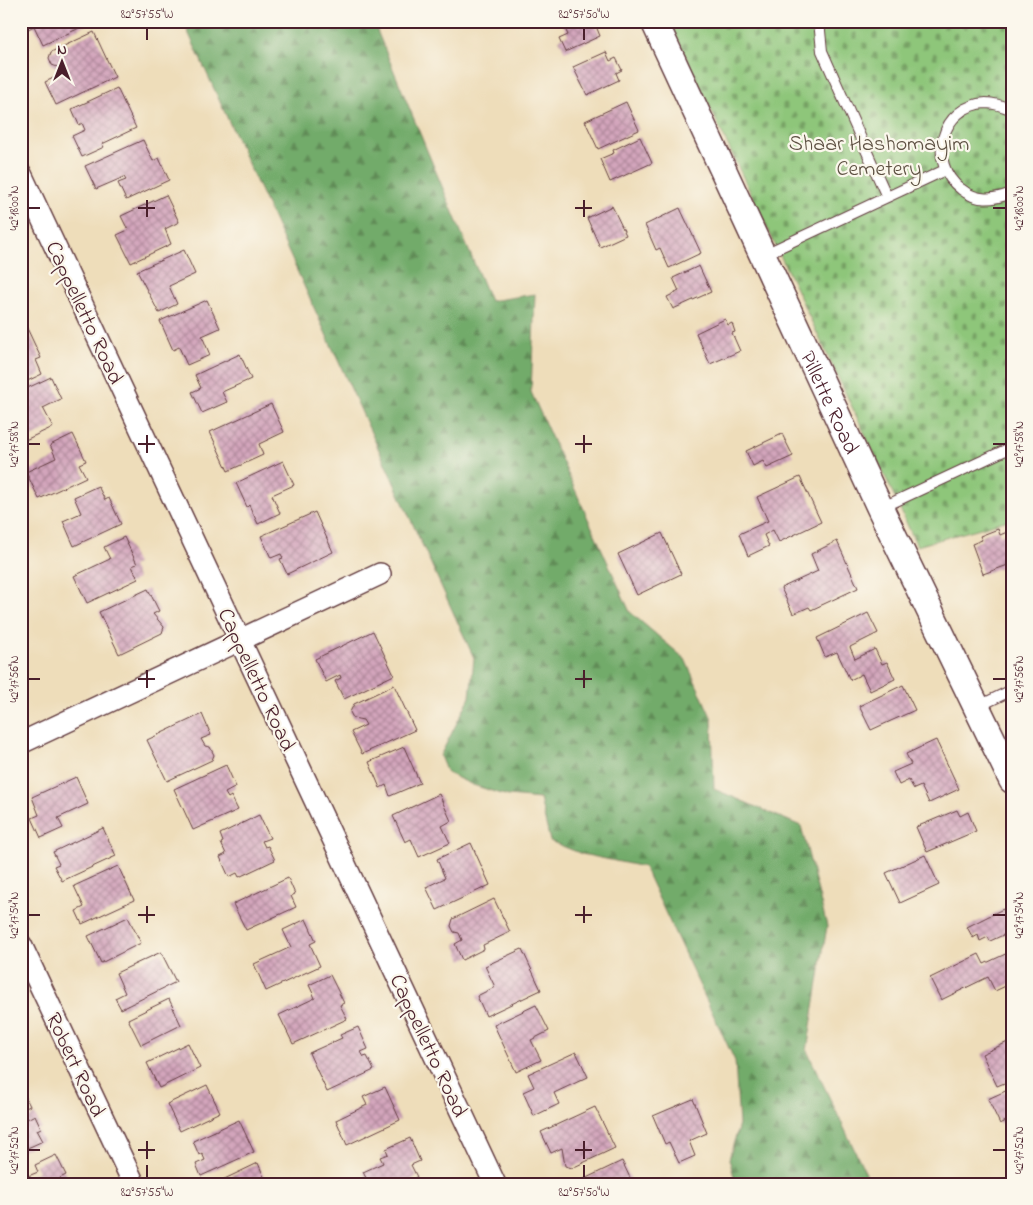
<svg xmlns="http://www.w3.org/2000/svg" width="1033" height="1205" font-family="'Indie Flower',sans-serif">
<defs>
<pattern id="forest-firs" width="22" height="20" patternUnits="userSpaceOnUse" patternTransform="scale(1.25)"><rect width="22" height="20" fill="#72ab6a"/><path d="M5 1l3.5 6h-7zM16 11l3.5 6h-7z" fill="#608b57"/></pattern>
<pattern id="cemetery-stones" width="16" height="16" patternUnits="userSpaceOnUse" patternTransform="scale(1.25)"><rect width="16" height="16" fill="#8ec67a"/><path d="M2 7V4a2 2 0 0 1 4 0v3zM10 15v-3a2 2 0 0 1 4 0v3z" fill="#76a064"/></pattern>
<pattern id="building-cross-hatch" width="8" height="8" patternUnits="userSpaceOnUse" patternTransform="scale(1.25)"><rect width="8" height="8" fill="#d3a5bc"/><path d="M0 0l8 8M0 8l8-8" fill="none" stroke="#ad8699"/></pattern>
</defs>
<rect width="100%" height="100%" fill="#fbf7ec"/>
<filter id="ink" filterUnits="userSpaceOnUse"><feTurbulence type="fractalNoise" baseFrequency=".02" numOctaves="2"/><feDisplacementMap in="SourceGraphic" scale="10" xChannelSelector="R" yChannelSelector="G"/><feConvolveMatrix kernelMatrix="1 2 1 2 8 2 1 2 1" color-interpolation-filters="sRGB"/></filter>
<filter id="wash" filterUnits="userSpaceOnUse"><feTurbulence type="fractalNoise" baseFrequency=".0096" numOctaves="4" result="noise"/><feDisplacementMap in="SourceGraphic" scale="20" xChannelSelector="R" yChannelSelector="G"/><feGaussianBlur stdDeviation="1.12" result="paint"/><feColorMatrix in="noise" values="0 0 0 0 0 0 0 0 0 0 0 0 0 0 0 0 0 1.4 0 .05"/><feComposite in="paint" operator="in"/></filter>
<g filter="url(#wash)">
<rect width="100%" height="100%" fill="#eeddba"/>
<path fill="url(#forest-firs)" stroke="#5e654a" d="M183 21H373L490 301 535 294 531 392 630 612 685 659 712 719 714 789 801 826 827 926 807 1051 871 1184 736 1183 729 1159 739 1125 735 1061 644 867 582 854 550 841 540 799 508 796 473 785 447 773 440 756 470 697 474 658Z"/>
<path fill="url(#cemetery-stones)" stroke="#6c7252" d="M669 21H1012V519L917 546 891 489Z"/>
<g id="blocks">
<path fill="url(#building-cross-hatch)" d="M21 21H86L88 24 43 45 34 26 22 32Z
M564 21H594L600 36 565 52 559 39 568 35 562 22Z
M94 32 115 77 56 105 45 82 62 74 60 68 52 65 49 58 51 52Z
M606 52 610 61 616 58 622 70 616 73 619 80 587 95 573 67Z
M117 88 136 128 102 144 104 147 82 157 72 136 85 130 82 123 79 125 72 109Z
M626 102 639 130 598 149 585 121Z
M640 137 652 163 610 182 600 159 614 153 613 150Z
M143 140 153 161 159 158 169 180 126 200 118 183 126 180 124 177 96 189 85 166Z
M166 195 179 222 165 229 171 244 131 263 117 235 128 230 121 216Z
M612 206 626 235 600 247 587 218Z
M680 208 701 253 669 268 660 248 656 250 645 225Z
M184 250 195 274 169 286 177 304 159 313 137 271Z
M699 266 711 292 673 309 667 297 679 291 673 278Z
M207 300 220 328 202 336 210 355 187 365 179 347 173 350 160 321Z
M725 319 728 325 732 323 735 332 732 333 740 351 710 364 696 333Z
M26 326 41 358 36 360 42 374 21 384V328Z
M240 354 251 379 222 392 227 402 202 413 192 392 201 388 195 375Z
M51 377 61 399 43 408 53 427 21 442V391Z
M271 404 284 432 259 444 263 455 228 471 210 432Z
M73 434 86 461 79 464 86 477 39 499 26 472 56 458 50 445Z
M782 434 793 456 767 468 763 461 753 466 746 451Z
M283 461 294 485 272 495 280 513 258 524 249 505 247 507 236 483Z
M800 477 821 522 779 542 773 530 764 535 769 546 748 556 739 534 768 521 757 497Z
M98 486 105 500 109 498 121 524 74 546 63 521 81 513 74 497Z
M315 512 333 552 287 574 280 559 283 558 281 554 271 558 261 536Z
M998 529 1000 535 1012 530V560L1007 561 1008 565 983 574 972 544 982 540 980 536Z
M662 533 681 574 637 595 618 554Z
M124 537 137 564 132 566 138 579 87 603 74 576 110 559 104 547Z
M837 541 858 588 811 610 809 607 793 614 781 588 818 571 811 554Z
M148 589 159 611 153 614 164 627 162 633 119 654 99 612Z
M868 613 878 633 850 647 855 659 875 649 882 664 887 662 895 679 870 691 862 674 850 680 837 652 825 657 817 638Z
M373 631 394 675 344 699 335 681 341 678 340 675 326 682 315 659Z
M394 685 415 730 362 754 351 732 366 725 363 720 353 718 350 712 354 704Z
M903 685 915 710 871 730 859 706Z
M202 714 211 735 201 739 205 746 210 747 214 755 212 760 167 781 147 740Z
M936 740 959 789 929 803 921 786 914 789 909 780 899 785 893 772 911 764 906 754Z
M404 747 420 783 390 796 386 785 380 788 369 762Z
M226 765 236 787 225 793 228 798 231 796 238 810 193 830 174 789Z
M76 777 88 804 58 818 63 828 41 838 32 818 39 815 32 797Z
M439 794 451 821 442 826 450 843 419 857 411 839 405 842 393 816Z
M957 810 960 816 968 812 976 831 927 852 916 827Z
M259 815 270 838 262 841 265 847 268 846 275 860 239 877 237 873 229 877 220 857 226 854 221 843 223 842 220 834Z
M103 828 116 856 62 881 54 866 59 864 53 852Z
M471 843 490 885 437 910 426 887 445 878 437 859Z
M925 855 939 885 900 903 886 873Z
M118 866 134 900 82 924 76 911 84 907 74 886Z
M288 878 295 894 291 896 296 907 246 930 233 904Z
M494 899 510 932 483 945 484 949 462 960 455 944 462 940 459 933 454 932 451 926 453 919Z
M1003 909 1005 914 1012 911V931L990 941 988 937 980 941 978 935 973 938 967 927Z
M128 917 141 943 101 963 88 936Z
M306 919 316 941 310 944 320 966 266 991 254 964 291 947 283 930Z
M522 949 541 990 486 1016 477 996 495 987 485 966Z
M1012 951V983L995 991 988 977 941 1000 930 978 979 954 984 964Z
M161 952 176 982 121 1009 115 998 125 993 116 973Z
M330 975 344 1003 340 1005 347 1019 293 1044 279 1015 315 998 309 985Z
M169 999 181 1025 141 1045 128 1019Z
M536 1005 549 1031 531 1040 541 1060 516 1072 494 1025Z
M358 1027 368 1049 361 1052 364 1057 367 1056 374 1070 327 1092 309 1053 342 1038 340 1035Z
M1012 1040V1080L997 1086 982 1054Z
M188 1043 200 1068 159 1088 147 1063Z
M576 1052 588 1077 554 1093 559 1104 534 1116 523 1092 534 1087 528 1074Z
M207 1085 220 1112 180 1131 167 1104Z
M385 1087 400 1120 347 1145 336 1120 367 1105 363 1097Z
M21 1088 30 1106 21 1110Z
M1012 1088V1118L1000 1124 988 1099Z
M693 1099 707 1133 689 1141 695 1156 679 1163 669 1142 665 1144 653 1116Z
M595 1107 615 1148 572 1168 565 1166 562 1148 551 1153 541 1132Z
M35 1115 41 1128 37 1130 43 1141 21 1151V1122Z
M239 1120 254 1152 201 1176 196 1164 205 1160 202 1153 199 1155 193 1141Z
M410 1138 420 1161 411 1165 417 1177 402 1184H369L363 1172 383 1163 380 1157 388 1154 386 1149Z
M56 1155 66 1175 60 1178 63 1184H21V1179L38 1172 35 1165Z
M622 1161 633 1184H581L580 1181Z
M258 1163 267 1184H214Z"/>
</g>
</g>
<g filter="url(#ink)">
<use href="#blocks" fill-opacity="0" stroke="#633c40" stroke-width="1"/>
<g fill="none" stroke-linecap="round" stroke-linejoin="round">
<g stroke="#633c40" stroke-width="12">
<path id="service" d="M819 21 822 51 887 197
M1012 110C1003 106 995 103 986 103 941 105 926 163 961 189 977 202 993 200 1012 193
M763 255 945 170
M881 508 1012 447
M977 707 1012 690"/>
</g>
<g stroke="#633c40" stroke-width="24">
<path id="minor" d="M21 174 495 1184
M21 743 380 574
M21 945 134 1184"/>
</g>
<g stroke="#633c40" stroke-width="29">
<g id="tertiary">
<path id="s1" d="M654 21 880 508 1012 780"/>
</g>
</g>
<use href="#service" stroke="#fff" stroke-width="10"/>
<use href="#minor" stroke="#fff" stroke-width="21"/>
<use href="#tertiary" stroke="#fff" stroke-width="26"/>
</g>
</g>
<path fill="none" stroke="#4a1f2b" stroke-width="2" d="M147 28V40M584 28V40M147 200V217M584 200V217M28 208H40M138 208H155M575 208H592M993 208H1006M147 435V453M584 435V453M28 444H40M138 444H155M575 444H592M993 444H1006M147 670V688M584 670V688M28 679H40M138 679H155M575 679H592M993 679H1006M147 906V923M584 906V923M28 915H40M138 915H155M575 915H592M993 915H1006M147 1141V1159M584 1141V1159M28 1150H40M138 1150H155M575 1150H592M993 1150H1006M147 1165V1178M584 1165V1178"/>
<g text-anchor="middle" stroke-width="4.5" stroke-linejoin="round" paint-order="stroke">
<g font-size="22" fill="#5e5143" stroke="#fbf7ec">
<text x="879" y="150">Shaar Hashomayim<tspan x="879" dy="25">Cemetery</tspan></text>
</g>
<g font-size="22" fill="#4a1f2b" stroke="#fbf7ec">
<text transform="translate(86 312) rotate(65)" y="8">Cappelletto Road</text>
<text dy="8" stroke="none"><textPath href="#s1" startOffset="420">Pillette Road</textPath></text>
<text transform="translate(258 679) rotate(65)" y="8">Cappelletto Road</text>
<text transform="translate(430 1045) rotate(65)" y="8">Cappelletto Road</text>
<text transform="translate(77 1064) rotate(65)" y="8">Robert Road</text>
</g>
</g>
<rect width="1033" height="1205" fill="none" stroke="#fbf7ec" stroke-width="55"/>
<g transform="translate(62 62)" stroke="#fbf7ec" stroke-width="4" paint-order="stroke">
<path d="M0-4L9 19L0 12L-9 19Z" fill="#4a1f2b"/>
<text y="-8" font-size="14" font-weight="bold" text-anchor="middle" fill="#4a1f2b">N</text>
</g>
<rect x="28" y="28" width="978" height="1150" fill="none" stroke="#4a1f2b" stroke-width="2"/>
<g font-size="12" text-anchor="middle" fill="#4a1f2b">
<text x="147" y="18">82°57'55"W</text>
<text x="584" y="18">82°57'50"W</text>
<text transform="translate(14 208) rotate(-90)" y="4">42°18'00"N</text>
<text transform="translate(1019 208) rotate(-90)" y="4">42°18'00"N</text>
<text transform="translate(14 444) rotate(-90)" y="4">42°17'58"N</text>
<text transform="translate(1019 444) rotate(-90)" y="4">42°17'58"N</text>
<text transform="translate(14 679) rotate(-90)" y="4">42°17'56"N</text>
<text transform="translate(1019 679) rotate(-90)" y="4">42°17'56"N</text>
<text transform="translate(14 915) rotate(-90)" y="4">42°17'54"N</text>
<text transform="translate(1019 915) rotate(-90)" y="4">42°17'54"N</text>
<text transform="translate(14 1150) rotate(-90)" y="4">42°17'52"N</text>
<text transform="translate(1019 1150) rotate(-90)" y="4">42°17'52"N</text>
<text x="147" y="1196">82°57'55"W</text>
<text x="584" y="1196">82°57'50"W</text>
</g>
</svg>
